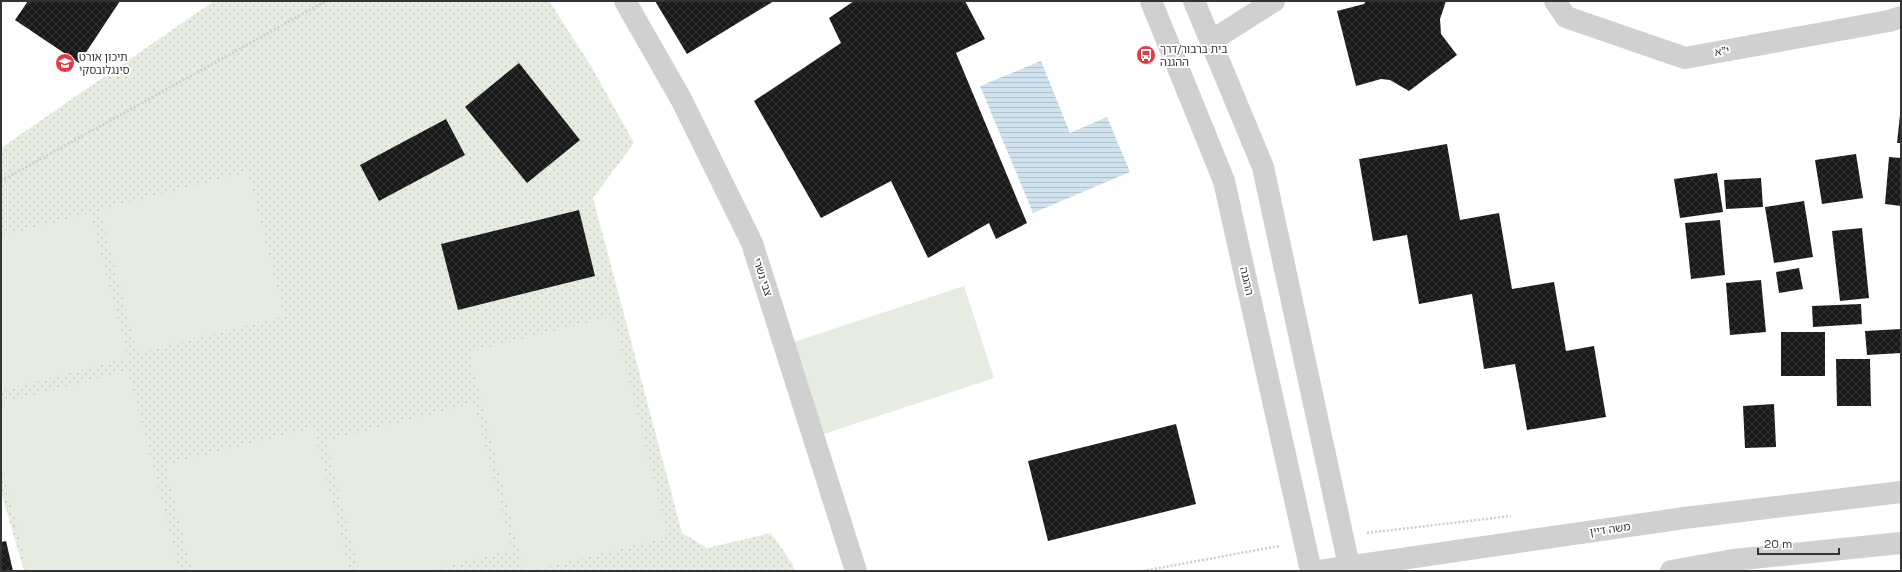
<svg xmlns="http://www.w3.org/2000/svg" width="1902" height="572" font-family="'Space Grotesk','Noto Sans Hebrew',sans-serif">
<defs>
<pattern id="grass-dots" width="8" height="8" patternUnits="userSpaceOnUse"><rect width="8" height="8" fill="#e6ecdf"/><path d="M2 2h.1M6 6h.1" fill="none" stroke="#c6cbc0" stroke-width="1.8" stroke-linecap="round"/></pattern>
<pattern id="water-rules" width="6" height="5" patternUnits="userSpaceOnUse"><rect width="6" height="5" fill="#cfe2ee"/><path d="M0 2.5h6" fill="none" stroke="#b2c2cd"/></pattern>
<pattern id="building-cross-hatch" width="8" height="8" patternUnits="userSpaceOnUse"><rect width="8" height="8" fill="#1a1a1a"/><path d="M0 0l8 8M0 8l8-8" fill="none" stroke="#333"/></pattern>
</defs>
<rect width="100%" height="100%" fill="#fff"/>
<path fill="url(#grass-dots)" d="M214 1H549L591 66 634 143 593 198 682 533 707 548 771 533 793 565 794 571H24L1 492V148Z"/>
<path fill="#e6ecdf" d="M248 172 284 316 137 353 100 210Z
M90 213 128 358 1 391V236Z
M964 286 994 378 824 434 794 342Z
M613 316 668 537 530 571H524L469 352Z
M128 371 180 571H28L1 464V403Z
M474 403 512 550 429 571H359L326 441Z
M313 428 350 571H192L165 465Z"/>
<path fill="url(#water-rules)" d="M1041 61 1070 133 1107 117 1130 172 1033 213 980 86Z"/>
<path fill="url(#building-cross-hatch)" d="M28 1H120L79 63 15 20Z
M655 1H774L687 54Z
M854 1H965L985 39 956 53 1027 223 996 239 989 223 928 258 891 181 821 218 754 101 841 43 829 18Z
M1366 1H1446L1440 19 1441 34 1457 55 1409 91 1390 80 1381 79 1356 86 1337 11 1364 4Z
M519 63 580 140 527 183 465 107Z
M1900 115H1901V143H1897Z
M446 119 465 155 379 201 360 165Z
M1447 144 1460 220 1499 213 1512 289 1554 282 1566 351 1594 346 1606 417 1527 430 1515 364 1484 369 1472 294 1419 304 1407 235 1373 241 1359 159Z
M1856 154 1863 198 1822 204 1815 160Z
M1889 157 1901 158V206L1885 204Z
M1717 173 1723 212 1680 218 1674 179Z
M1761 178 1763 207 1726 209 1724 180Z
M1804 201 1813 257 1774 263 1765 207Z
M579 210 595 276 458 310 441 244Z
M1720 220 1725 275 1691 279 1685 223Z
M1862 228 1869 298 1840 301 1832 231Z
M1799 268 1803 289 1779 293 1776 272Z
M1761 280 1766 332 1730 335 1726 283Z
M1861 304 1862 324 1813 327 1812 306Z
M1901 329V353L1867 355 1865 331Z
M1781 332H1825V376H1781Z
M1836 359H1870L1871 406H1837Z
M1774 404 1776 447 1745 448 1743 406Z
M1176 424 1196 504 1048 541 1028 461Z
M6 541 13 571H1V542Z"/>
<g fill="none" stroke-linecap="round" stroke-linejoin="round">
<path stroke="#cdcdcd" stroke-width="2.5" stroke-dasharray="2 2" stroke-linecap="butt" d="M1 181 326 1
M1367 533 1511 516
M1143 571 1279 546"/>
<path stroke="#d0d0d0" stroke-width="22" d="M625 1 681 99 752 243 856 571
M1151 1 1224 181 1311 571
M1194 1 1263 167 1349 566
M1555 1 1566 17 1685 58 1889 21 1901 17
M1211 41 1274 1"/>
<path stroke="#d0d0d0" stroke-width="22" d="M1319 571 1684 518 1901 492
M1671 571 1733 560 1901 543"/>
</g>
<defs>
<g id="bus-disc" transform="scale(1)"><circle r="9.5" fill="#e63946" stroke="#fff"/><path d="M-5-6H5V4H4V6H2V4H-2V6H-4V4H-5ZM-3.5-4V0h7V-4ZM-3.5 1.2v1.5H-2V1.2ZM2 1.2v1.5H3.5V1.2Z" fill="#fff"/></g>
<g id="school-disc" transform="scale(1)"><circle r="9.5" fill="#e63946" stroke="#fff"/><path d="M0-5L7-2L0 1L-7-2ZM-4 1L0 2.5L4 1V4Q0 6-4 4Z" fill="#fff"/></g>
</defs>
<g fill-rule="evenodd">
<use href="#bus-disc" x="1146" y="55"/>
<use href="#school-disc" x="65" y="63"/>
</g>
<g text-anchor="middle" stroke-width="4" stroke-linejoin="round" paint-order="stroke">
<g font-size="11" fill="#333" stroke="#fff" text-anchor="start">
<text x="1160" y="53">בית ברבור/דרך<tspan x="1160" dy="13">ההגנה</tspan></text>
<text x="79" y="61">תיכון אורט<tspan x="79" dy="13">סינגלובסקי</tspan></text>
</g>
<g font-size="11" fill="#333" stroke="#fff">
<text transform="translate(1722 51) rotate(-10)" y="4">י"א</text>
<text transform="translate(763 277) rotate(72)" y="4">צבי נשרי</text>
<text transform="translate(1247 281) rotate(77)" y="4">ההגנה</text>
<text transform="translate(1610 529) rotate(-8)" y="4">משה דיין</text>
</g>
</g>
<rect width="1902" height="572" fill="none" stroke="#333333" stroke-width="4"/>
<path d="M1758 548v6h81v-6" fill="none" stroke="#333333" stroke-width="2"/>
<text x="1764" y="548" font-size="12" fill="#333333" stroke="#ffffff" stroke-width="3" paint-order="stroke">20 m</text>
</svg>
